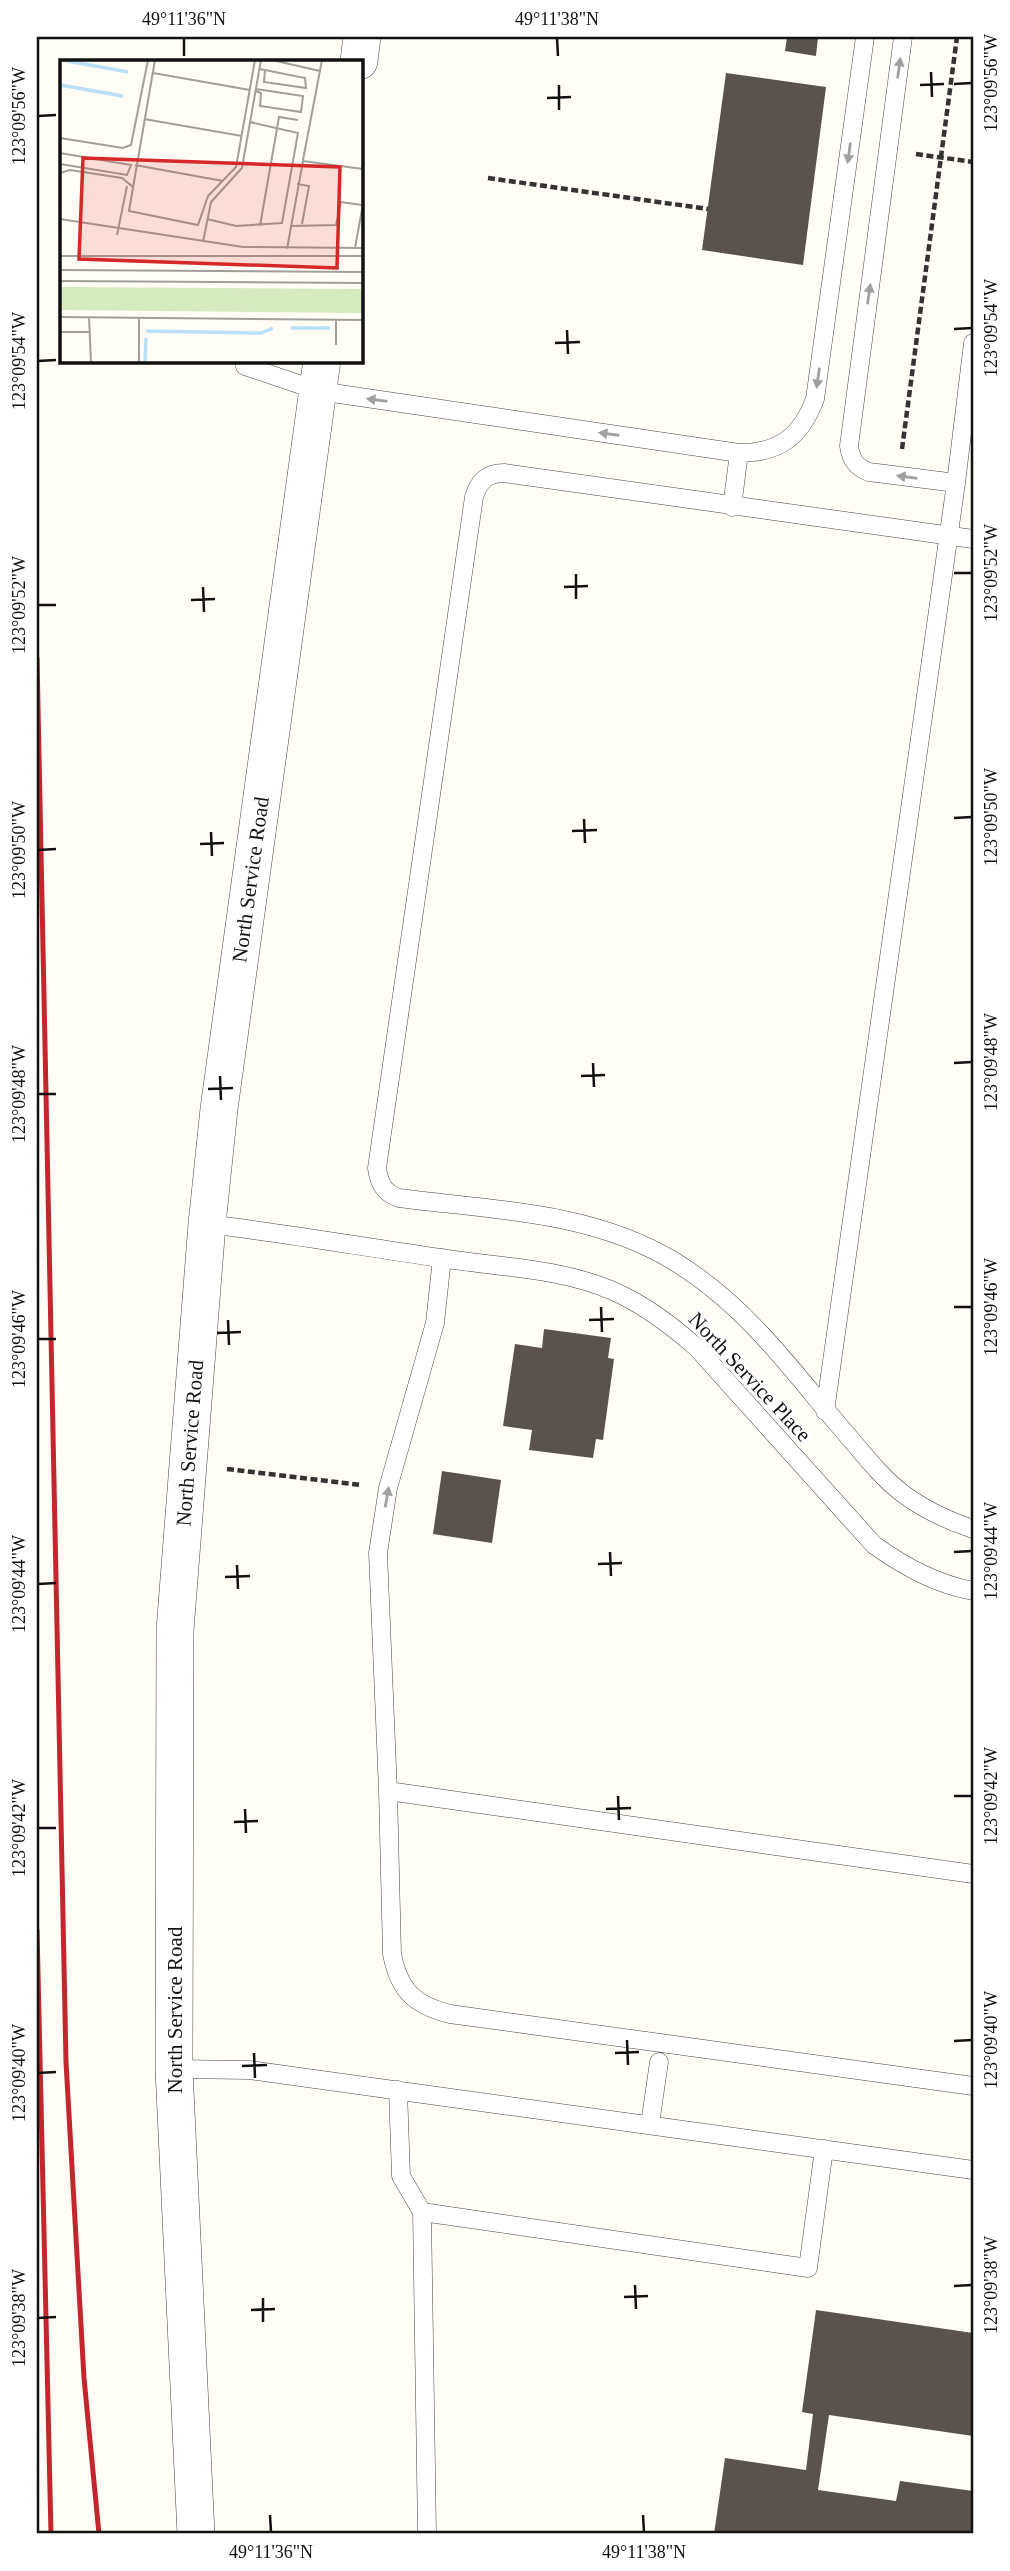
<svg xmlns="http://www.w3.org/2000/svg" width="1010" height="2571" font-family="'Times New Roman',serif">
<rect width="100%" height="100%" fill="#fffdf5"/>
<path fill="#5a524d" d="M787 37H818L816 56 785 51Z
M726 73 826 87 803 265 702 250Z
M544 1329 611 1338 608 1358 614 1359 603 1440 596 1439 593 1458 529 1450 532 1430 503 1426 515 1344 542 1348Z
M442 1471 501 1480 492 1543 433 1534Z
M816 2310 973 2333V2436L829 2415 818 2490 896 2501 900 2481 973 2491V2534H714L725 2458 806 2470 813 2414 802 2412Z"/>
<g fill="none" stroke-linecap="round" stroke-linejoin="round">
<g stroke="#444" stroke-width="19">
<path id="service" d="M903 37 849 446C851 460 856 467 869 472L956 483 973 343
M245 366 319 391 739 453C780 453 801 436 815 399L865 37
M732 507 739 453
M973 539 504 473C487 473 479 481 474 497L377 1168C379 1183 384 1193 399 1198 491 1210 590 1211 672 1260 705 1280 735 1306 761 1334 794 1369 823 1408 854 1443 869 1461 884 1479 902 1493 923 1509 949 1521 973 1529
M207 1224C285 1233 363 1247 440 1258 497 1267 560 1268 613 1291 645 1305 671 1325 697 1348L874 1545C905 1567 936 1584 973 1591
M442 1258 435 1323 388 1488 378 1553 388 1791 392 1954C399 1990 414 2005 450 2014L973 2086
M825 1411 956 483
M388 1791 973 1874
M174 2069 249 2070 973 2170
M398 2090 401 2176 422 2212 427 2534
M650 2124 659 2062
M422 2212 808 2268 824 2149"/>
</g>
<g stroke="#444" stroke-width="38">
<g id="minor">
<path d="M359 61 362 37"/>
<path id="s1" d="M196 2534 174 2069 175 1630 207 1224 219 1109 322 360"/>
</g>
</g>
<path stroke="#333" stroke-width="4.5" stroke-dasharray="7 3.5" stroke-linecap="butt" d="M916 154 973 162
M488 178 708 209
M902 449 957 37
M227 1469 361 1485"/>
<use href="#service" stroke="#fff" stroke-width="18"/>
<use href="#minor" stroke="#fff" stroke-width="37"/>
<path stroke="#c4262e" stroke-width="5" d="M37 658 66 2062 84 2378 99 2534
M37 1930 51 2534"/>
</g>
<defs><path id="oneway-solid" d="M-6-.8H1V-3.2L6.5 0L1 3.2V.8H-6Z" transform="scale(1.75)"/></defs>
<g fill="#a0a0a0">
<use href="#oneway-solid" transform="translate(899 68) rotate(-82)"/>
<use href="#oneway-solid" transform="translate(849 153) rotate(98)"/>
<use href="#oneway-solid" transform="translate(869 294) rotate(-82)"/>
<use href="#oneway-solid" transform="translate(818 378) rotate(98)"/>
<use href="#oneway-solid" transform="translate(377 400) rotate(-172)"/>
<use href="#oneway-solid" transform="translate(609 434) rotate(-172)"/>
<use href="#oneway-solid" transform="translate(907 477) rotate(-172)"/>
<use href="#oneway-solid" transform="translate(387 1497) rotate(-80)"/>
</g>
<path fill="none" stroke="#111" stroke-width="2.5" d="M184 38V56M557 38 558 56M931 72 932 97M954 84 972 83M559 85V110M920 85 944 84M547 98 571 97M38 116 56 115M954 329 972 328M567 330 568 354M555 343 580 342M38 361 56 360M954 573H972M576 574V599M203 587 204 612M564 587 588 586M191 600 215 599M38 605H56M954 818 972 817M584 819 585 843M572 831 597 830M211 832 212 856M200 844 224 843M38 850 56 849M593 1063 594 1087M954 1063 972 1062M220 1076 221 1100M581 1076 605 1075M208 1089 233 1088M38 1094H56M601 1307 602 1332M954 1307H972M228 1320 229 1345M589 1320 614 1319M217 1333 241 1332M38 1339H56M610 1552 611 1576M954 1552 972 1551M598 1564 622 1563M237 1565 238 1589M225 1577 250 1576M38 1584 56 1583M618 1796 619 1820M954 1796H972M245 1809 246 1833M606 1809 631 1808M234 1822 258 1821M38 1828H56M627 2040 628 2065M954 2041 972 2040M254 2053 255 2078M615 2053 639 2052M242 2066 267 2065M38 2073 56 2072M635 2285 636 2309M954 2286 972 2285M624 2297 648 2296M263 2298V2322M251 2310 275 2309M38 2318 56 2317M270 2515 271 2532M643 2515 644 2532"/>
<g text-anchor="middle" stroke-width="7" stroke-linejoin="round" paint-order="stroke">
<g font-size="21" fill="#111" stroke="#fff">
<text dy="7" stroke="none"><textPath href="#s1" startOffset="1659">North Service Road</textPath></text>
<text transform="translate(750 1377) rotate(47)" y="7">North Service Place</text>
<text dy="7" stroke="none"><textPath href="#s1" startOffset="1092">North Service Road</textPath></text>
<text transform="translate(175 2010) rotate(-90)" y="7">North Service Road</text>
</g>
</g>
<g transform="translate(60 60)">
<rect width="303" height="303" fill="#fffdf5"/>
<path d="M0 227 303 229V253L0 250Z" fill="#d5ebbd"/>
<path fill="none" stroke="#b9e0f7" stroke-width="3.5" d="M2 0 68 12M0 25 63 36M231 268H270M86 271 201 273 213 268M85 303 86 278"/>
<path fill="none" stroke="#a09f9a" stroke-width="2" d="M95 0 69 151 138 165 148 136 176 107 195 0M212 0 260 11M199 9 205 10 245 18 246 28 204 22 205 10M93 13 190 30M196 31 201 33 200 46 241 52 243 36 196 29M84 59 182 76M0 78 63 88 71 85 88 0M0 93 71 105 67 115 0 104M243 100 262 0M75 105 163 121M0 113 10 110 62 118 73 127M237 124 249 126 242 164M0 159 183 187 303 188M147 159 176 166 222 163 238 73 190 62M200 166 219 57 238 60M230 166 276 165 281 142 302 145M57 175 67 126M143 182 151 142 182 108 201 0M295 188 303 144M227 189 243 101 303 109M0 196H303M0 210 303 212M0 221 303 223M0 257 303 260M29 257 31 303M276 260V285M0 272H29M79 303V258"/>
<path fill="#d62828" fill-opacity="0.15" stroke="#d62828" stroke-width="3.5" d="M23 98 280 107 277 208 19 199Z"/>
<rect width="303" height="303" fill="none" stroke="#111" stroke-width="3.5"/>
</g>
<rect width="1010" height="2571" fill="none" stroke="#ffffff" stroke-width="77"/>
<rect x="38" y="38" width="934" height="2494" fill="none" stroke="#111" stroke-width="2.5"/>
<g font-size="18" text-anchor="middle" fill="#111">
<text x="184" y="25">49°11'36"N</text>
<text x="557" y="25">49°11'38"N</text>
<text transform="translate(991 83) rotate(-90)" y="6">123°09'56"W</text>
<text transform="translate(19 116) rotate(-90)" y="6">123°09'56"W</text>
<text transform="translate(991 328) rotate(-90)" y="6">123°09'54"W</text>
<text transform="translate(19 361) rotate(-90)" y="6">123°09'54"W</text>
<text transform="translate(991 573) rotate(-90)" y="6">123°09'52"W</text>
<text transform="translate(19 605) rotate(-90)" y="6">123°09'52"W</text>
<text transform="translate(991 817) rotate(-90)" y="6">123°09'50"W</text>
<text transform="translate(19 850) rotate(-90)" y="6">123°09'50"W</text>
<text transform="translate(991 1062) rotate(-90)" y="6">123°09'48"W</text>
<text transform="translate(19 1094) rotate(-90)" y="6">123°09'48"W</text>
<text transform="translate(991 1307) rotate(-90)" y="6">123°09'46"W</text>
<text transform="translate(19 1339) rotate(-90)" y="6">123°09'46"W</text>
<text transform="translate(991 1551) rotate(-90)" y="6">123°09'44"W</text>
<text transform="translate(19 1584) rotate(-90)" y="6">123°09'44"W</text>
<text transform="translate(991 1796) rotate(-90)" y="6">123°09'42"W</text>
<text transform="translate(19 1828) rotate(-90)" y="6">123°09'42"W</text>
<text transform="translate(991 2040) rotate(-90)" y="6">123°09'40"W</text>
<text transform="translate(19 2073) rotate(-90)" y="6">123°09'40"W</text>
<text transform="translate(991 2285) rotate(-90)" y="6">123°09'38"W</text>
<text transform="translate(19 2318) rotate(-90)" y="6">123°09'38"W</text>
<text x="271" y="2558">49°11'36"N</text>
<text x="644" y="2558">49°11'38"N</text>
</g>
</svg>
